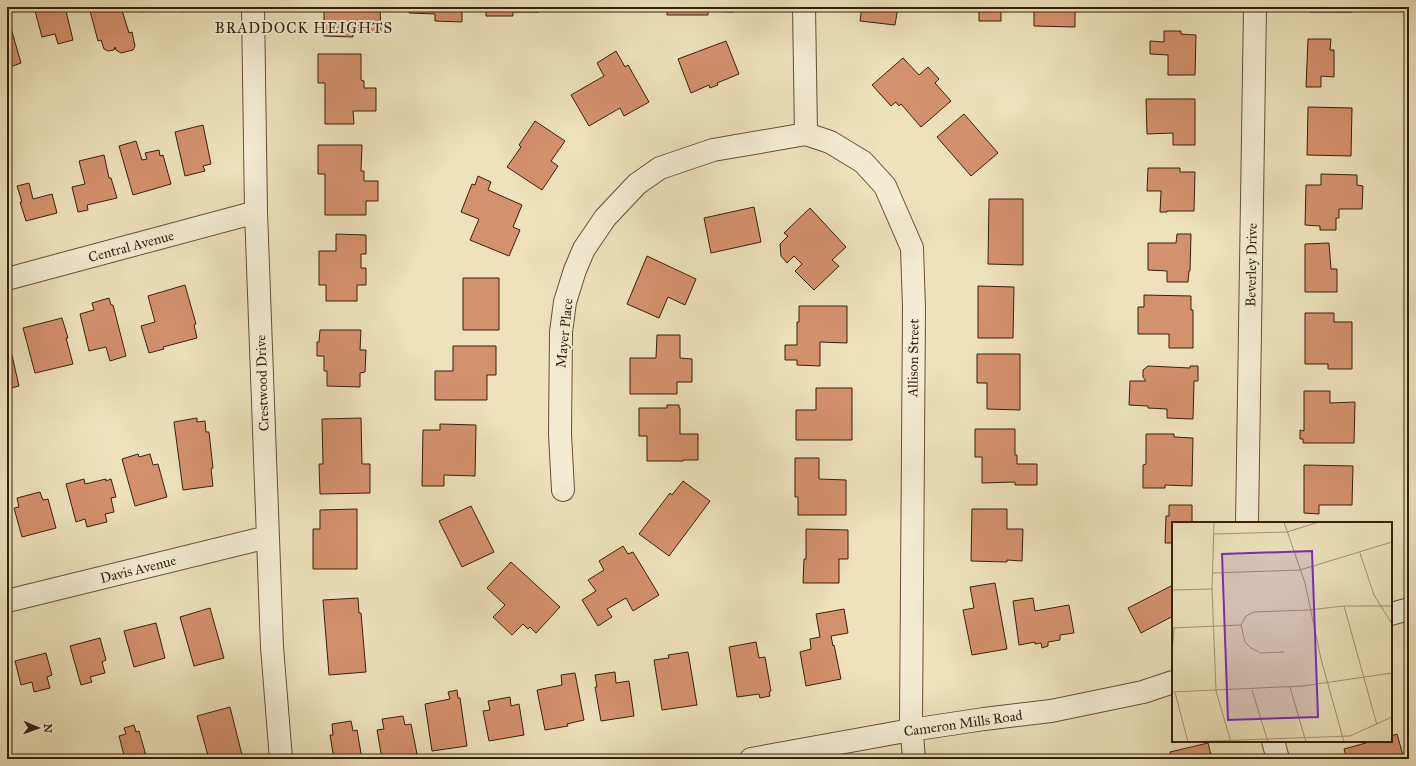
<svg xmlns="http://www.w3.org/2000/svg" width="1416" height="766" font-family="'IM FELL Great Primer',serif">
<rect width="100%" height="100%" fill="#ede2bc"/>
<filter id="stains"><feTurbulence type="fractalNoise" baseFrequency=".005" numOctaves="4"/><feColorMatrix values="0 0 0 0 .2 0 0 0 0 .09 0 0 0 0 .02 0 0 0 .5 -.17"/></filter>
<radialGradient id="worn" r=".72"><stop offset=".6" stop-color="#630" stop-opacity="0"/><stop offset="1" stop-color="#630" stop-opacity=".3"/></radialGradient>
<path fill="#d4916d" stroke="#381f0d" d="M34 7H65L73 40 58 44 55 34 42 37Z
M89 7H121L129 33 132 32 135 46 133 50 121 53 116 50 115 47 114 50 108 51 104 49 101 40 98 41Z
M142 7H162L143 12Z
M180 7H200L182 12Z
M324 7H380L381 33H358V23H353V37L324 36Z
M409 7H462V22L435 21V14L409 13Z
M486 7H539V12H513V16H486Z
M667 7H733V12L708 11V15H667Z
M862 7H898L895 25 860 21Z
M979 7H1001V21H979Z
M1024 7H1075V27L1034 26V9H1024Z
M1164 7H1195V9L1164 8Z
M1310 7H1352V12H1310Z
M1356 7H1375V10H1355Z
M7 18H8L21 63 7 68Z
M1164 31H1181V34L1196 35 1195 75H1168V55L1150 54V41L1164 42Z
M1308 39H1331L1330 50H1334V77L1321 76V87H1306Z
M726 41 739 74 717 83 718 85 710 88 709 85 691 93 678 59Z
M616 51 625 67 628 65 649 102 624 116 620 108 589 126 571 95 604 76 597 63Z
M318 54H361V80L364 81V88H376V111H353L354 124H325V83H318Z
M903 58 919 75 928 67 939 79 935 83 951 101 921 127 901 104 899 106 896 102 891 106 872 85Z
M1146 99H1195V145H1173V133L1147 134Z
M1308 107 1352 108 1351 156 1307 155Z
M964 114 998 153 971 176 937 137Z
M535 121 565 141 551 161 558 166 542 190 507 167 521 147 519 145Z
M203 125 211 164 203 166 205 171 185 176 175 132Z
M136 141 142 160 147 159 145 153 159 150 160 156 163 155 171 184 133 195 119 146Z
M318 145H362L361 171H364V181H378V201H366V215H325V174H318Z
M104 155 109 178H111L117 198 87 205 88 210 78 212 72 187 85 184 79 161Z
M1148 168H1180V172H1195L1194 211H1167V212H1160L1161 191H1147Z
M1321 174 1357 175V185L1363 186 1362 209H1339V218H1336V230H1320V226L1305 225 1306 185H1321Z
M478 176 491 182 488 190 522 205 513 227 520 230 509 256 470 240 479 219 461 212 472 184 475 185Z
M29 183 33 199 52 194 57 213 26 221 20 202H22L17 186Z
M989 199H1023V265L988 264Z
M754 207 761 242 711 253 704 218Z
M810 208 846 247 832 260 839 266 814 290 795 271 802 264 794 256 787 263 781 256 780 244 788 236 784 233Z
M336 234 366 235V254H361V268H366V285H357V301H326V285H319V251H336Z
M1177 234H1191L1190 271H1189L1188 282H1167V271L1148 270V243H1176Z
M1329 243 1331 269H1337V292H1305V244Z
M647 256 696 279 685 305 668 297 659 318 627 304Z
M463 278H499V330H463Z
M185 285 196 324 194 325 197 338 163 347 164 349 149 353 141 326 155 322 148 296Z
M978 286 1014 287 1013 338H978Z
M1144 295 1191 296V310H1193V348H1169V334H1138V307H1144Z
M109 298 111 305H113L126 356 110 361 106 347 89 351 80 314 94 310 92 303Z
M799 306H847V343L820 342V366L797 365V360H785V345H797V322H799Z
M1305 313H1334V322H1352V369H1328V364H1305Z
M62 318 68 338H66L73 364 35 373 23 328Z
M320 330H361L360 350H366L365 372 360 373V387L327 386V371H324V356H317V342H319Z
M657 335H680V358L692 359V382H677V394H630V358H656Z
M7 338H8L19 386 7 389Z
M453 346H496V375H487V400H435V371H453Z
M977 354H1020V410L987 409V383H977Z
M1148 366 1190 368V366H1198V381H1194L1193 419 1167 418V409L1148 408V406L1129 405 1130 381H1146L1143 377V370Z
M816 388H852V440H796V410H816Z
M1304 391H1330V403L1355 402 1354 443H1303V439H1300V430L1304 431Z
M667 405H679V408H680V434H698V460H683V461H647V436H639V408H667Z
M197 418V422L205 421 206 432H209L213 468 211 469 213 486 183 490 174 422Z
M361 418 362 464H370V493L320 494 319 464H323L322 419Z
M440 424 476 425 475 476 444 475V486H422L423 430H440Z
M975 429H1015V455H1017V464H1037V485H1015V482L982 483V457H975Z
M1146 434H1174V437L1193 438 1192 486 1165 485V488H1143V465L1146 464Z
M138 454 139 457 150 454 153 465 158 464 167 497 135 506 122 459Z
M795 458H819V479L846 480V515H798V497H795Z
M1304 465 1353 466 1352 505H1319V514L1304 513Z
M84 479 85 484 106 479V481L111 479 116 497 111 498 114 512 105 514 107 522 87 527 85 519 76 522 66 484Z
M683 481 710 501 669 556 639 534 670 493 672 495Z
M40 492 43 500 48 499 56 528 22 537 14 508 19 507 17 498Z
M1169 505H1192V523H1173V543H1165L1166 516H1169Z
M471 506 494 552 462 567 439 521Z
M357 509V569H313V529H320V510Z
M972 509H1007V529H1023L1022 561 1007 560V562L971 561Z
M806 529 848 530V559H839V583H803L804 559H806Z
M623 546 628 554 633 552 659 595 633 611 626 598 607 609 612 617 598 626 582 600 596 591 588 580 604 570 599 561Z
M511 562 560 607 536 633 530 627 528 629 523 624 512 635 493 617 505 605 487 588Z
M995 583 1007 649 972 655 963 610 974 608 970 587Z
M1171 586 1173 590V616L1141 633 1128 608Z
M358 598 359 613H361L366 672 329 675 323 600Z
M1033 598 1035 611 1069 605 1074 633 1060 635V640L1048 642V646L1042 648 1041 643 1035 644V642L1019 645 1013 601Z
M210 608 224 658 194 666 180 617Z
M844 609 848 633 831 636 833 646 834 645 841 679 806 686 800 652 811 649 810 639 820 637 816 614Z
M156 623 165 658 134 667 124 631Z
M100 638 106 660 102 662 105 673 90 677 92 682 81 685 70 646Z
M756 642 759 658 765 657 771 691 769 692 770 696 760 698 759 694 737 697 729 647Z
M688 652 697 705 662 710 654 660 669 658 668 655Z
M46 653 52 675 47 677 50 688 34 692 32 682 21 685 15 661Z
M615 672 616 683 629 681 634 716 601 721 595 687H597L595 675Z
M575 673 584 720 567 724 568 726 545 730 537 690 562 685 561 675Z
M457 690 458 698H460L467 746 432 751 425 704 450 699 448 692Z
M510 697 511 706 519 704 524 735 489 741 483 711 490 710 488 701Z
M230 707 243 759H209L197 716Z
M403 716 405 725 411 724 417 754 382 759 377 730 384 729 382 719Z
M351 721 353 731 357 730 362 759H334L330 735H333L332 724Z
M134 725 136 732 139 731 147 759H125L119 736 126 734 124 728Z
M1397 734 1404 759H1347L1344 749 1373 741H1391V736Z
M1208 743 1212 759H1172L1170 752Z"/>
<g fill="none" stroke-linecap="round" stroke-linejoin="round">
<g stroke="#655039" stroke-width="24">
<path id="minor" d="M253 7 256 212 272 647 281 759
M804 7 806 134
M7 279 256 212
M563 490 560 434 561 332 565 302 575 270 584 249 605 218 637 184 660 168 713 150 806 134 830 142 863 162 885 186 912 248 914 308 911 722 914 759
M1247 523 1255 7
M7 601 268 537
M1391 614 1409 609
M1273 741 1278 759
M751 759 911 730 984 719 1051 711 1143 692 1173 682"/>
</g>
<use href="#minor" stroke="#f3ecd3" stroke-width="22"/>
</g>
<g text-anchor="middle" stroke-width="4" stroke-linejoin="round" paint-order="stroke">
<g font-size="14" fill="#381f0d" stroke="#f3ecd3">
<text transform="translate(131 246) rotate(-15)" y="5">Central Avenue</text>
<text transform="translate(1251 265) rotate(-89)" y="5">Beverley Drive</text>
<text transform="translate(564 333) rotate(-84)" y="5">Mayer Place</text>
<text transform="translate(913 358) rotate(-89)" y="5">Allison Street</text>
<text transform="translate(262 383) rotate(-92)" y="5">Crestwood Drive</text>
<text transform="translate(138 569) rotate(-14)" y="5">Davis Avenue</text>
<text transform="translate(963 723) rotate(-8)" y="5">Cameron Mills Road</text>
</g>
<g font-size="15" letter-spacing="1" fill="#381f0d" stroke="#f3ecd3">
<text x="304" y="33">BRADDOCK HEIGHTS</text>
</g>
</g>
<g transform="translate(1172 522)">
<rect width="220" height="220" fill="#ede2bc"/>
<path fill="none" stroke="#a59476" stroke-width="1" d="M42 0 40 67 44 169 59 220M112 0 133 61 149 137 172 220M42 12 115 10 147 0M188 31 202 73 220 102M41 51 128 48 220 20M0 68 40 67M172 84 205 203M69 103 74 94 82 90 137 88 172 84H220M69 103 73 120 79 126 89 131 112 130M0 106 69 103M0 133 2 106M118 165 134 220M80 168 96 220M0 170 131 164 220 151M3 170 16 220M13 220 178 214 220 195"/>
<path fill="#7b2cbf" fill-opacity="0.15" stroke="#7b2cbf" stroke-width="2" d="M140 29 146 195 56 198 50 32Z"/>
<rect width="220" height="220" fill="none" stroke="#381f0d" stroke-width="2"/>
</g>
<rect width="1416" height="766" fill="none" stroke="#ede2bc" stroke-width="24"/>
<rect x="8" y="8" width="1400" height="750" fill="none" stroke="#381f0d" stroke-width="2"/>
<rect x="12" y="12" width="1392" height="742" fill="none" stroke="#381f0d"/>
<g transform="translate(38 728) rotate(92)" stroke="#f3ecd3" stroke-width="3" paint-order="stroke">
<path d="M0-3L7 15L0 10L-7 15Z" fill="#381f0d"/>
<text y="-6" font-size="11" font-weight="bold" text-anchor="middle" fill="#381f0d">N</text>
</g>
<rect width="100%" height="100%" filter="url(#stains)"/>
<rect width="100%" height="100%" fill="url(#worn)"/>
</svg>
